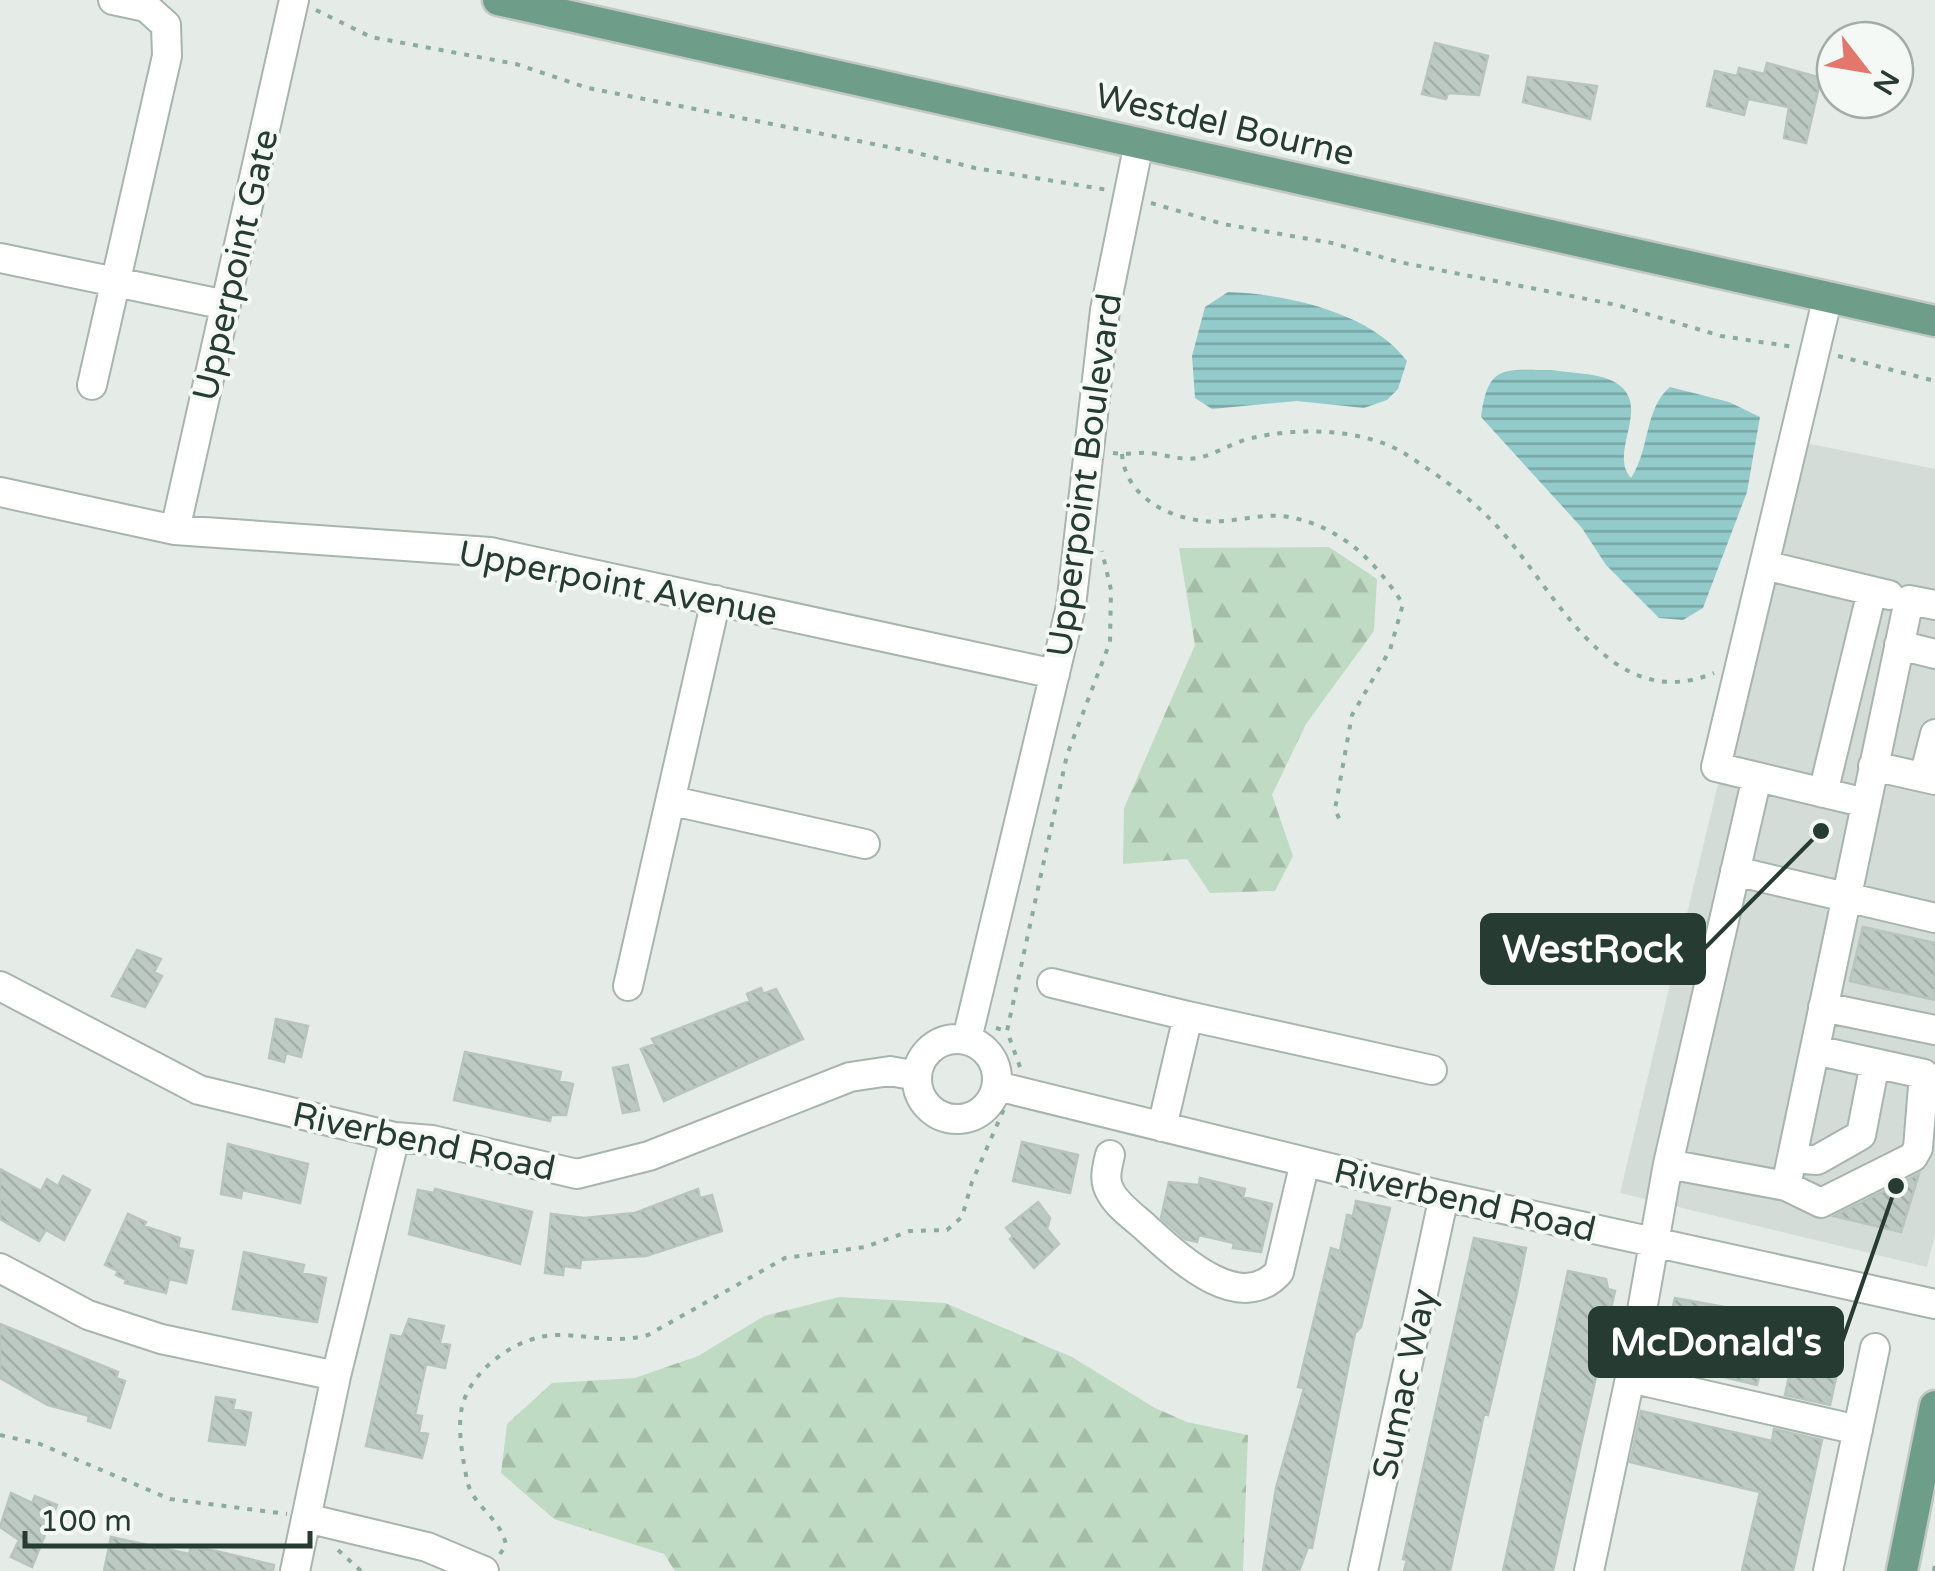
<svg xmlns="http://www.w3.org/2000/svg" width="1935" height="1571" font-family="'Varela Round',sans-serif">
<defs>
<pattern id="forest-firs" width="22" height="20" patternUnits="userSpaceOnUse" patternTransform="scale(2.5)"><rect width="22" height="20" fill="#c0dbc3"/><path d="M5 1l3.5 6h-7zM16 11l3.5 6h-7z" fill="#a5bda8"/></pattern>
<pattern id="water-rules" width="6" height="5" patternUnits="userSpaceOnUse" patternTransform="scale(2.5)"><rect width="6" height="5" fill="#93cbcb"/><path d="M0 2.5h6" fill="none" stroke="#78a6a5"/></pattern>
<pattern id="building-back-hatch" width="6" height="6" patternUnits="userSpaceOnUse" patternTransform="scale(2.5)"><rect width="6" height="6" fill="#bdcac3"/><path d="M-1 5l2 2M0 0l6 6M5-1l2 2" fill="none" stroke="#a2aea8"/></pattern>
</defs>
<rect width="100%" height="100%" fill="#e5ece8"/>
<path fill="#d3dcd7" d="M1800 442 1935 469V1234L1927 1267 1620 1193Z"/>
<path fill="url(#forest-firs)" d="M1329 547 1377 579 1374 631 1306 724 1272 795 1293 856 1275 891 1210 893 1187 859 1123 864 1124 808 1195 645 1179 548Z
M839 1297 945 1303 1072 1357 1155 1408 1187 1422 1248 1435 1243 1571H675L664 1554 554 1519 501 1473 507 1424 552 1383 635 1378 698 1356 764 1316Z"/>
<path fill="url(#water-rules)" d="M1228 292C1286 294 1371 312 1407 361L1398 389 1387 400 1364 408 1297 401 1212 409 1195 398 1192 356 1205 307Z
M1552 370C1569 373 1593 373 1608 379 1659 399 1606 451 1631 478 1650 450 1644 409 1670 387L1729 402 1760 417 1747 492 1703 608 1683 620 1659 618 1606 565 1582 528 1481 417C1488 363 1504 370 1552 370Z"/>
<path fill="url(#building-back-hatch)" stroke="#b8c5be" stroke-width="2.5" d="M1435 43 1488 56 1479 95 1448 93 1446 99 1422 94Z
M1767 63 1821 78 1806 143 1784 138 1789 107 1748 99 1744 115 1707 106 1715 71 1737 76 1739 68 1764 74Z
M1528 77 1597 86 1590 119 1523 102Z
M1863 927 1935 943V1000L1850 981Z
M137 950 161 959 154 972 162 976 145 1007 112 996Z
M761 988 763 994 776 989 803 1039 664 1101 641 1049 655 1044 652 1039 750 1001 747 994Z
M276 1019 308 1026 301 1057 286 1053 284 1062 269 1058Z
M465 1052 561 1072 559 1081 573 1084 566 1115H551L550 1121 454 1100Z
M628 1065 639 1110 623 1113 613 1068Z
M1022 1142 1078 1155 1070 1193 1013 1181Z
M228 1144 308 1164 300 1203 242 1190 241 1198 221 1194Z
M0 1169 41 1191 47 1179 58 1186 63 1176 90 1190 64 1240 46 1230 39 1241 0 1219Z
M1919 1174 1901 1232 1834 1216Z
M1200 1178 1245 1189 1243 1197 1272 1204 1261 1252 1233 1248 1234 1243 1199 1235 1197 1242 1185 1239 1161 1218 1169 1182 1199 1185Z
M435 1189 532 1212 520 1264 409 1234 418 1190 434 1193Z
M698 1189 700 1198 712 1195 722 1231 646 1256 581 1260 580 1268 564 1266 563 1275 545 1273 551 1214 584 1218 635 1213Z
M1356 1201 1390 1208 1361 1327 1355 1333 1312 1548 1308 1547 1299 1571H1263L1276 1488 1304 1388 1298 1387 1331 1248 1340 1251 1347 1215 1353 1216Z
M1038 1202 1050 1218 1047 1229 1059 1244 1034 1268 1010 1239 1013 1236 1006 1228Z
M128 1214 146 1222 144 1226 180 1238 178 1248 193 1251 186 1283 169 1279 166 1293 125 1283 126 1280 116 1275 118 1271 105 1265Z
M1474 1238 1526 1248 1517 1293 1488 1415 1484 1414 1450 1571H1404L1407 1560 1403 1559Z
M244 1252 304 1265 302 1273 326 1278 317 1322 233 1309Z
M1568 1271 1606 1279 1608 1289 1615 1291 1553 1571H1503Z
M1675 1298 1768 1315 1767 1319 1778 1321 1777 1326 1837 1338 1835 1348 1842 1350 1830 1405 1785 1395 1792 1363 1764 1356 1757 1385 1666 1363 1674 1333 1667 1331Z
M409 1319 444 1326 440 1343 450 1345 445 1368 426 1364 415 1415 422 1416 419 1432 428 1434 422 1458 366 1446 391 1335 402 1337Z
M0 1324 118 1372 116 1378 125 1381 110 1428 88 1421 89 1416 48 1405 0 1378Z
M216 1397 235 1400 233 1409 251 1413 245 1445 209 1441Z
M1641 1411 1772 1441 1774 1429 1822 1440 1793 1571H1742L1760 1492 1630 1462Z
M11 1493 32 1503 35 1496 57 1505 32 1567 11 1557 19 1540 0 1527Z
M111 1537 189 1554 191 1547 216 1551 274 1565 273 1571H104Z"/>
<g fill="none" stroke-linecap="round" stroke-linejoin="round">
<g stroke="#a8b4ae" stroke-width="32">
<path id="minor" d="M0 258 226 305
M1828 296 1716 767 1866 803
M92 385 167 56 166 25 146 7 113 0
M0 492 175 530 490 552 1055 674
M175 530 294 0
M1764 565 1889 595
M1899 645 1935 654
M1873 766 1935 780
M1924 777 1935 734
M1823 793 1872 591
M673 801 865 844
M1735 871 1935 918
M1052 983 1188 1016 1162 1127
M0 986 199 1090 395 1137 432 1140 577 1174 649 1156 850 1077 890 1071 917 1076
M628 986 716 600
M1823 1007 1935 1030
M1188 1016 1432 1070
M917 1079a40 40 0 1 1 80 0a40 40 0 1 1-80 0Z
M967 1039 1071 606 1105 310 1139 143
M997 1086 1444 1196 1935 1304
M1110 1155C1107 1168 1103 1181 1111 1193 1118 1206 1134 1217 1145 1227 1176 1255 1239 1317 1279 1272L1305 1162
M1792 1158 1817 1160 1861 1135 1875 1063
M1668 1164 1757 777
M1786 1186 1821 1203 1913 1157 1918 1148 1924 1074 1815 1050
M0 1268 88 1315 161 1339 336 1376
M1630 1378 1858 1430
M306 1518 427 1547 484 1571
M295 1571 336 1376 395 1137
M1363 1571 1444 1196
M1589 1571 1630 1378 1668 1164 1786 1186 1909 600 1935 605
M1828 1571 1875 1348"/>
</g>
<g stroke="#c2c8c6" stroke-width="35">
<path id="major" d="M498 0 1935 321
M1902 1571 1935 1406"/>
</g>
<path stroke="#89ac9c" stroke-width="4" stroke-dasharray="5 8" stroke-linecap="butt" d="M316 10 371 37 516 64 588 88 909 151 975 168 1108 190
M1151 203 1223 224 1332 243 1399 262 1617 305 1721 336 1794 347
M1838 356 1935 381
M1113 453C1125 455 1138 452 1150 453 1169 455 1183 462 1202 457 1219 452 1234 442 1252 438 1298 427 1365 428 1407 455 1436 474 1467 495 1491 520 1553 582 1605 718 1714 673
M1122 454C1125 495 1165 517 1204 521 1231 524 1262 512 1289 517 1342 527 1375 561 1403 604L1390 650 1352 715 1335 809 1341 823
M996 1028 1007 1031
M1020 1067 1007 1031 1067 755 1110 642 1111 590 1102 551
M0 1435 40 1444 170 1499 287 1514
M338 1550 361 1571
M500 1554 506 1545C501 1518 472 1506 467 1480 463 1460 458 1433 461 1412 467 1371 518 1335 557 1335 589 1335 616 1344 648 1335L785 1258 865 1247 910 1231 947 1230 962 1217 972 1182 1004 1109
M1934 1571 1935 1564"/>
<use href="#minor" stroke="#fff" stroke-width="28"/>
<use href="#major" stroke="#6e9d8a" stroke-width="30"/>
</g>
<g text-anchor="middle" stroke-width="8" stroke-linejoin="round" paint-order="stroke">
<g font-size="35" fill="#263c33" stroke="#f5f9f6">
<text transform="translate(1225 124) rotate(13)" y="12">Westdel Bourne</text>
<text transform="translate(235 265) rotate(-77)" y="12">Upperpoint Gate</text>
<text transform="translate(1084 475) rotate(-82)" y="12">Upperpoint Boulevard</text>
<text transform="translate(618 583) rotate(11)" y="12">Upperpoint Avenue</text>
<text transform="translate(424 1141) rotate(12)" y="12">Riverbend Road</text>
<text transform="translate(1465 1200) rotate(13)" y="12">Riverbend Road</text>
<text transform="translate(1404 1384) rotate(-78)" y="12">Sumac Way</text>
</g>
</g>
<path fill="none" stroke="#263c33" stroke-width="4" d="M1821 831L1704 949M1896 1186L1842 1342"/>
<g fill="#263c33" stroke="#f5f9f6" stroke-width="4">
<circle cx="1821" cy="831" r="10"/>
<circle cx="1896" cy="1186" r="10"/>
</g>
<g fill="#263c33" stroke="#263c33" stroke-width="4">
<rect x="1482" y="915" width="222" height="68" rx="10"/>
<rect x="1590" y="1308" width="252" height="68" rx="10"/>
</g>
<g font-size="38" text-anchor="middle" font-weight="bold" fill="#fff">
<text x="1593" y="962">WestRock</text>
<text x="1716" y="1355">McDonald's</text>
</g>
<g transform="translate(1865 70) rotate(121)"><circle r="48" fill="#f5f9f6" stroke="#a2ada8" stroke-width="2.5"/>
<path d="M0-8L18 38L0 25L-18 38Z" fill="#e3776c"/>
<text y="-15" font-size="28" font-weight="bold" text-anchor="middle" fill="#263c33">N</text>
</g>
<path d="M25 1531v15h285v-15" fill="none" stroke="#263c33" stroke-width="5"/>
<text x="40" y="1531" font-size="30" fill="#263c33" stroke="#f5f9f6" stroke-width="8" paint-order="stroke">100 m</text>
</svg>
